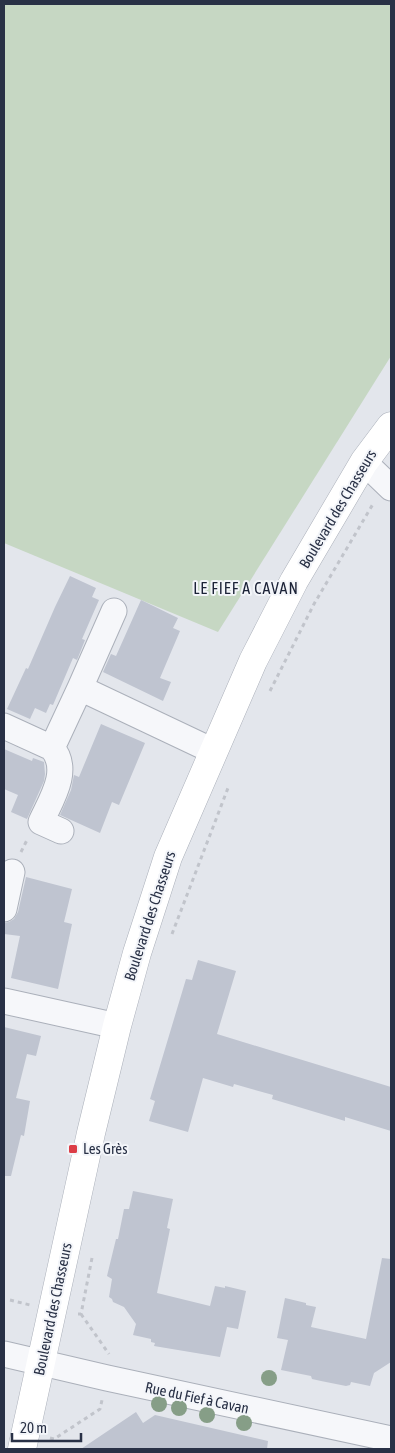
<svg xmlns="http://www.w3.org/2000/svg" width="395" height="1453" font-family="'Asap Condensed',sans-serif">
<rect width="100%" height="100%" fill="#e3e6ec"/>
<path fill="#c6d7c3" d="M4 4H391V356L218 632 4 543Z"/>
<path fill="#bfc4d0" d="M70 576 96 588 92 597 99 600 82 639 85 640 77 660 73 658 53 705 50 704 46 713 35 708 30 719 7 709 26 668 28 669 55 607Z
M141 600 178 618 173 628 180 631 160 678 171 682 163 701 103 672 111 654 116 656Z
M101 724 145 743 119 805 112 802 100 833 60 815 71 790 74 775 79 777Z
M4 749 32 761 33 758 44 762 45 774 44 781 27 819 11 812 18 795 4 789Z
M26 877 72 889 64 922 72 924 58 989 11 978 20 936 4 934V923L9 922 14 919 18 912Z
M198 960 236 971 217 1034 391 1087V1131L345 1117V1121L272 1099 273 1095 234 1084 233 1087 203 1078 188 1132 149 1121 155 1101 150 1099 186 979 192 980Z
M4 1027 41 1036 36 1056 27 1054 16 1098 30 1101 24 1136 21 1135 11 1176H4Z
M133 1191 173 1199 167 1228 170 1229 157 1293 210 1306 215 1286 225 1288V1286L246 1291 238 1329 227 1327 220 1357 154 1346 155 1343 151 1342V1339L133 1335 136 1324 124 1307 113 1302 112 1299 109 1297 112 1279 107 1276 116 1239H118L124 1209H129Z
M382 1258 391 1259V1362L374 1373 370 1386 351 1382 350 1385 346 1386 321 1381 312 1379 311 1376 281 1370 288 1340 277 1338 285 1298 306 1303V1305L316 1307 311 1327 366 1339Z
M136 1412 143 1423 155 1415 268 1441 267 1449H81Z"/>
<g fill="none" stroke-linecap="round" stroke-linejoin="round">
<g stroke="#abb0ba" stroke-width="27">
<path id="street" d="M364 462 391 488
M80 688 114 611
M4 726 52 748 80 688 213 751
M52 748C71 770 51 800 41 822L61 831
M4 909 12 872
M4 1001 117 1026
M4 1354 107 1378 391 1439"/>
</g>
<g stroke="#abb0ba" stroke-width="29">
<path id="secondary" d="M22 1449 91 1133 117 1026 137 953 168 857 253 661 294 581 364 462 391 426"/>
</g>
<path stroke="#c1c4cb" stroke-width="3" stroke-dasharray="4 4" stroke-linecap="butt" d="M270 691 314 604 373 504
M21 852 27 840
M172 934 228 788
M10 1300 30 1305
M78 1314H81L92 1258
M81 1314 109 1354
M50 1438 54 1439 100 1409 102 1400"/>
<use href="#street" stroke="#f6f7fa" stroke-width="25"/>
<use href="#secondary" stroke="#fff" stroke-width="28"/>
</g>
<g fill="#869e87">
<circle cx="269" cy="1378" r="8"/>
<circle cx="159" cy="1404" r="8"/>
<circle cx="179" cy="1408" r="8"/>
<circle cx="207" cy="1415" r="8"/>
<circle cx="244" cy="1423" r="8"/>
</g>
<rect fill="#dc3d46" stroke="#f3f5f9" stroke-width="2" x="68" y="1144" width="10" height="10" rx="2.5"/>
<g text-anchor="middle" stroke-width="4" stroke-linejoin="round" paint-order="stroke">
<g font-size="15" fill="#293146" stroke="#f3f5f9">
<text transform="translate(338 509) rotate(-59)" y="5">Boulevard des Chasseurs</text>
<text transform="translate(150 916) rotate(-72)" y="5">Boulevard des Chasseurs</text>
<text transform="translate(53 1309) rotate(-78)" y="5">Boulevard des Chasseurs</text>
<text transform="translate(197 1398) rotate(12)" y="5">Rue du Fief à Cavan</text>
</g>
<g font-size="15" fill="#293146" stroke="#f3f5f9" text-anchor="start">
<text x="83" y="1154">Les Grès</text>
</g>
<g font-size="16" letter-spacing="1" fill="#1b2237" stroke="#f3f5f9">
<text x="246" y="594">LE FIEF A CAVAN</text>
</g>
</g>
<rect width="395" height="1453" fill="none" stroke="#293146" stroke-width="10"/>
<path d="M12 1433v8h69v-8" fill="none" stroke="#293146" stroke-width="2.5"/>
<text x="20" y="1433" font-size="15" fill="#293146" stroke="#f3f5f9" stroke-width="4" paint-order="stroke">20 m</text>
</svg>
